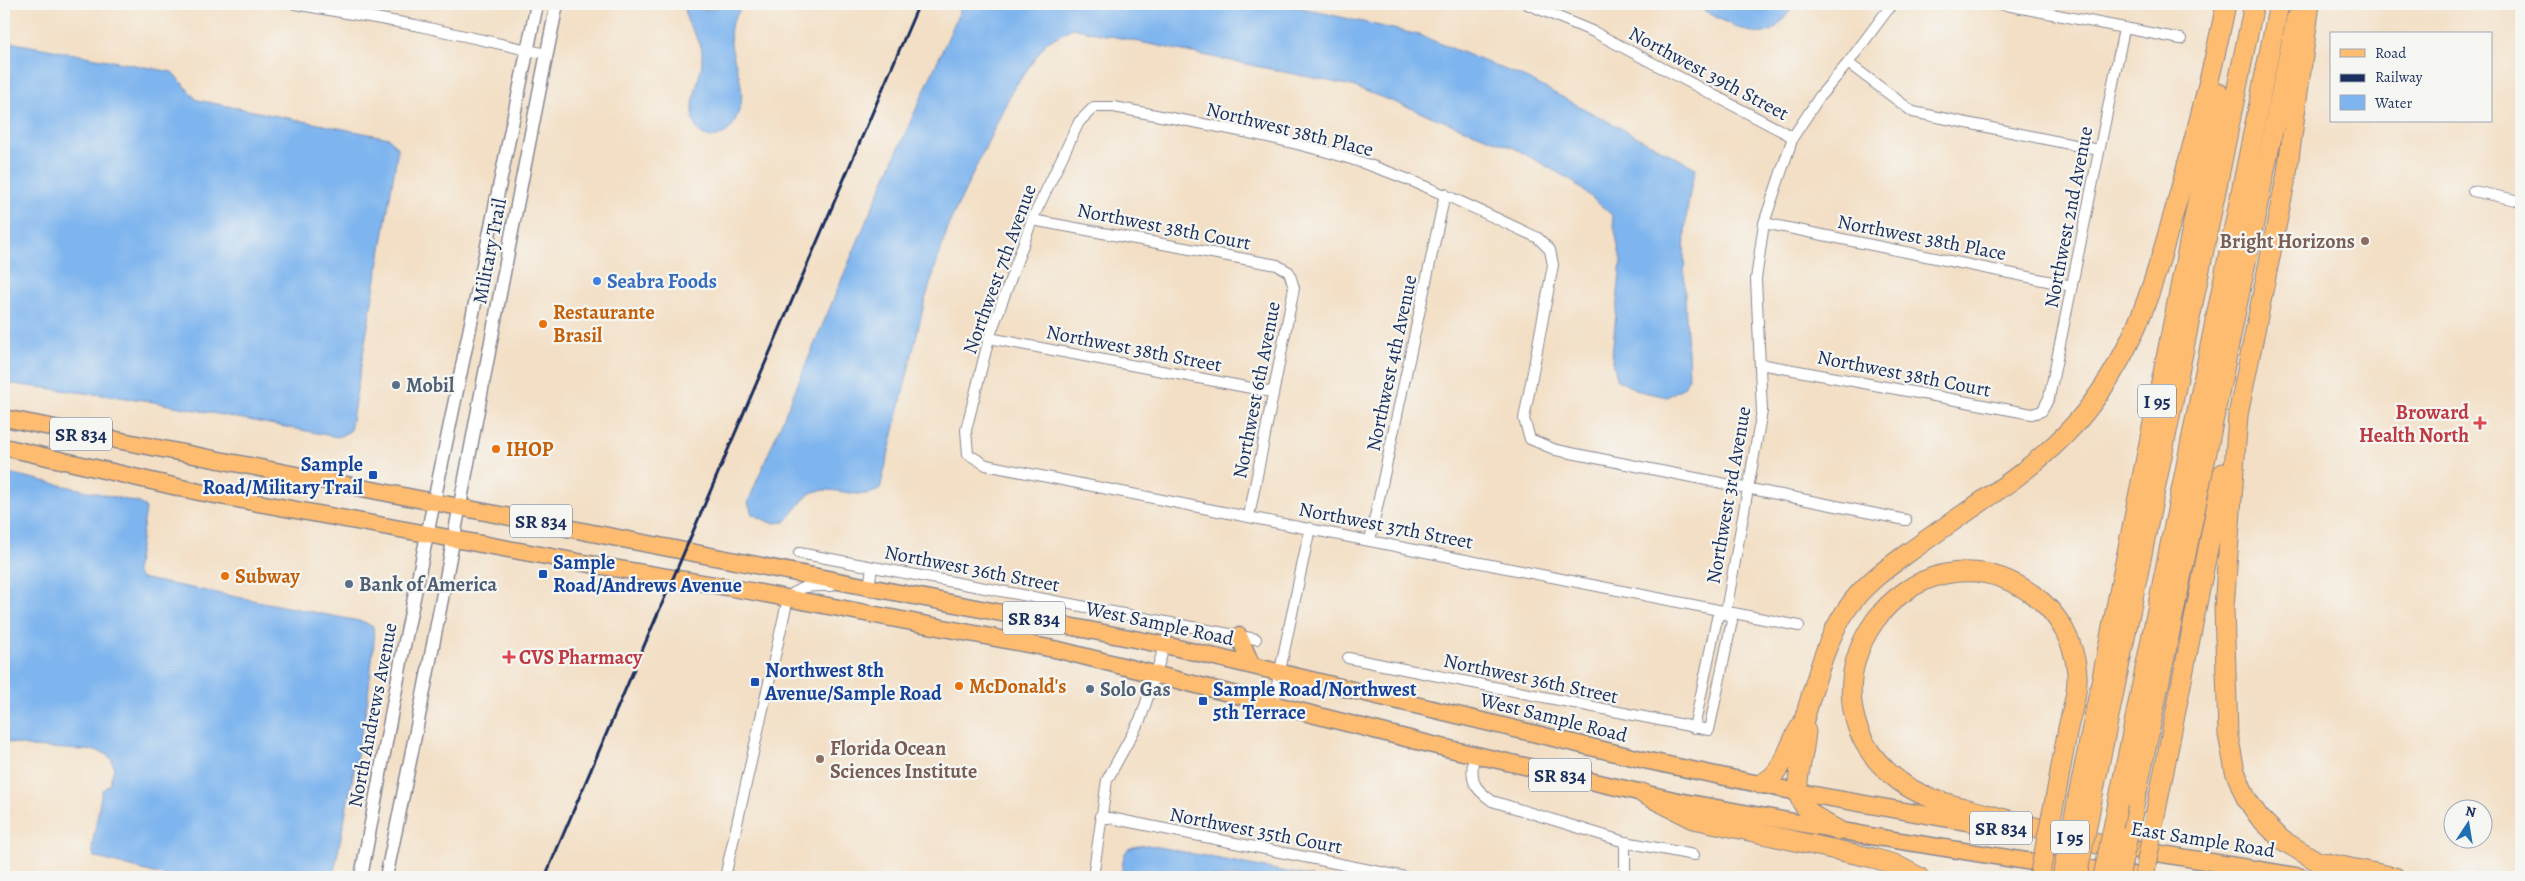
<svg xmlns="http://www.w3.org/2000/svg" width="2525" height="881" font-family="Alegreya,serif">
<rect width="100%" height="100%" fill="#f6f6f2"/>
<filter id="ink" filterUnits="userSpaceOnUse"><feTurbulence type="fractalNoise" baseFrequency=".02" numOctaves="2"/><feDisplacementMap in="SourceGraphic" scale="10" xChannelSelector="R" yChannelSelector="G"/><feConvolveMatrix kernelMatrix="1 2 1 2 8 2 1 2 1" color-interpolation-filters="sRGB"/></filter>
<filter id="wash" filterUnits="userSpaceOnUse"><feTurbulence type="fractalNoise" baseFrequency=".0096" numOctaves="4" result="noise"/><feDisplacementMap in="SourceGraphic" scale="20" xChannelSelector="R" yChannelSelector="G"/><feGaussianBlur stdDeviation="1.12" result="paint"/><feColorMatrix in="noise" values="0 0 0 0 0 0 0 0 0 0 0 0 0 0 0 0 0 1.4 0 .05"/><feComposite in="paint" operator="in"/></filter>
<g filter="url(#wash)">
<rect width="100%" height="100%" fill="#f3dfc5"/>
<path fill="#7fb5ee" stroke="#4d72a6" d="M720 4H744C740 10 733 19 731 27 726 59 754 87 735 120 733 125 731 129 726 132 721 136 715 139 709 137 678 128 700 83 702 62 705 36 686 32 685 9L692 5 704 10 717 8Z
M963 4H1284L1419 35 1528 79 1696 168C1676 234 1687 309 1689 377L1684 387 1667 397 1639 391 1617 380 1612 356 1621 261 1612 215 1571 180 1514 148 1352 86 1072 28 1046 43 1012 91 949 224 925 300 880 489C860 503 834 483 811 493 805 496 791 516 785 522L771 523 752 514 748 502 868 217Z
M1692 4H1794C1787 15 1778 30 1764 33 1747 37 1708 12 1692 4Z
M4 41 172 72 197 100 389 138 398 149 350 431 338 437 143 400 4 383Z
M4 472 140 503 146 508 136 572 140 578 364 622 373 627 374 642 367 704 333 877H169L94 857 92 847 102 790 109 785 114 768 111 758 100 751 32 747 4 741Z
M1148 845 1312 877H1121C1125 852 1120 847 1148 845Z"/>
</g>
<g filter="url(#ink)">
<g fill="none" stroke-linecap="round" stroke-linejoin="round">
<g stroke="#878792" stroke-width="12">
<path id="minor" d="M295 4 415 25 546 54
M1527 4 1594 32 1793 137
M2001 4 2181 39
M1848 63 1913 112 2099 150
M2473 191 2521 201
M1032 220 1277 265 1289 272 1294 288 1249 516
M1764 223 2072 286
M989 338 1272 392
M1760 364 2032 414 2042 411 2049 398 2124 29
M1370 540 1445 194
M799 553 1256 639
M869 588 872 567
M1799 626 986 465 968 454 966 430 989 338 1032 220 1079 122 1094 107H1114C1199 124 1289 137 1372 166 1429 186 1483 212 1538 238L1550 250 1553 265 1524 419 1530 439 1556 450 1906 520
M1348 658 1709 730 1732 621 1726 611 1762 411 1756 279 1764 223 1793 137 1820 96 1848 63 1892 4
M1273 704 1310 528
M1694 728 1717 618 1726 611
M1473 755C1472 781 1470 785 1492 801L1625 842 1694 855
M1100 816 1405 877
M725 877 788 598C801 584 813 586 831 586
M1093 877 1107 780 1141 718 1165 645
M1625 877V842"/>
</g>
<g stroke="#878792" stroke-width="15">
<path id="tertiary" d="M361 877 403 651 537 4
M386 877C448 587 497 294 557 4"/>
</g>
<g stroke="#878792" stroke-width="19">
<path id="primary" d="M4 418 1165 645 1649 761 1797 792 2023 832
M4 447 199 492 584 563 750 591 1059 650 1437 746 1678 801 1876 837 2039 863 2093 869 2145 877
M1239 636 1251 664
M2114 846 2302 877"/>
</g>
<g stroke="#878792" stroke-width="21">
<path id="motorway" d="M2310 4 2287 173 2238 415 2224 608 2228 735 2235 771 2246 798 2259 817 2282 840 2317 861 2395 877
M1806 731C1802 782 1778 801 1838 830
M1760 784C1787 773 1787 743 1803 723 1815 685 1824 642 1847 609 1864 583 1890 566 1915 548 1969 508 2031 474 2076 423 2136 355 2154 282 2178 198 2196 134 2213 70 2226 4
M1642 793 1694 819 1873 858 1894 864 1919 877
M2056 794C2060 772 2064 750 2068 728 2072 710 2078 693 2077 674 2075 643 2059 614 2035 596 1911 506 1778 690 1899 781 1926 801 1956 805 1987 814 2024 824 2061 834 2098 844
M2078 797 2219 93
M2092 800 2254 4
M2118 803 2279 4
M2156 811 2223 473
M2128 836 2296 19"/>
</g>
<use href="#minor" stroke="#fff" stroke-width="10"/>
<use href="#tertiary" stroke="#fff" stroke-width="12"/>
<use href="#primary" stroke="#febc70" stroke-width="16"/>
<use href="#motorway" stroke="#febc70" stroke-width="19"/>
<path stroke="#1b2f5e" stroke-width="3" d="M545 877 919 4"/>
<g stroke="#878792" stroke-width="21" stroke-linecap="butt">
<path id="motorway-bridge" d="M2039 877 2056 794
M2062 877 2078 797
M2077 877 2092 800
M2103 877 2118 803
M2119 877 2128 836
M2144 877 2156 811"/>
</g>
<use href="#motorway-bridge" stroke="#febc70" stroke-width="19"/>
</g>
</g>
<g fill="#8d6e63" stroke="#f6f6f2" stroke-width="2">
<circle cx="2365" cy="241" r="5"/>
<circle cx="820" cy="759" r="5"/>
</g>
<circle fill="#3f7fe0" stroke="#f6f6f2" stroke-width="2" cx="597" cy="281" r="5"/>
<g fill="#e8710a" stroke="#f6f6f2" stroke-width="2">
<circle cx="543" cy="324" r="5"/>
<circle cx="496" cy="449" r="5"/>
<circle cx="225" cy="576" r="5"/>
<circle cx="959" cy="686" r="5"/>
</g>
<g fill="#5c6f8a" stroke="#f6f6f2" stroke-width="2">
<circle cx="396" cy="385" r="5"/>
<circle cx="349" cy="584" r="5"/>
<circle cx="1090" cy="689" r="5"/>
</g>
<g fill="#e0444e" stroke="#f6f6f2" stroke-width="2">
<path d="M2477.5 415.5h5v5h5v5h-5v5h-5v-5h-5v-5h5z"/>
<path d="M506.5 649.5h5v5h5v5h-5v5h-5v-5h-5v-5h5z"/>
</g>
<g fill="#1a4fb4" stroke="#f6f6f2" stroke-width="2">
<rect x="368" y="470" width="10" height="10" rx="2.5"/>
<rect x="538" y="569" width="10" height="10" rx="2.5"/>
<rect x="750" y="677" width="10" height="10" rx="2.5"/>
<rect x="1198" y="696" width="10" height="10" rx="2.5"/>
</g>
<g text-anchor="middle" stroke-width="4.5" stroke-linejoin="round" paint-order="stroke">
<g fill="#f6f6f2" stroke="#5d6b8a" stroke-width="1">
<rect x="2138" y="384.5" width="38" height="33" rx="4"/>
<rect x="50" y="417.5" width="62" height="33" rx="4"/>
<rect x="510" y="504.5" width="62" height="33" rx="4"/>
<rect x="1003" y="601.5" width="62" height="33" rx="4"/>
<rect x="1529" y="758.5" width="62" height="33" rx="4"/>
<rect x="1970" y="811.5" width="62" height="33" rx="4"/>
<rect x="2051" y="820.5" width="38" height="33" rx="4"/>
</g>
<g font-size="19" font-weight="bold" fill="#1b2f5e">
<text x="2157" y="408">I 95</text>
<text x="81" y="441">SR 834</text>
<text x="541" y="528">SR 834</text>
<text x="1034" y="625">SR 834</text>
<text x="1560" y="782">SR 834</text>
<text x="2001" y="835">SR 834</text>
<text x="2070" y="844">I 95</text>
</g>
<g font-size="20" fill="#1b2f5e" stroke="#f6f6f2">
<text transform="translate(1709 73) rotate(28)" y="7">Northwest 39th Street</text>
<text transform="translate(1290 129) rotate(14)" y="7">Northwest 38th Place</text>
<text transform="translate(2068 217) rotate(-79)" y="7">Northwest 2nd Avenue</text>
<text transform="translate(1164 226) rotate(11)" y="7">Northwest 38th Court</text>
<text transform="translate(1922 237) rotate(11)" y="7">Northwest 38th Place</text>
<text transform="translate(489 251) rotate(-79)" y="7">Military Trail</text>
<text transform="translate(999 269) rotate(-70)" y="7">Northwest 7th Avenue</text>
<text transform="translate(1134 348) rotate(11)" y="7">Northwest 38th Street</text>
<text transform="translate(1391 363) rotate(-78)" y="7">Northwest 4th Avenue</text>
<text transform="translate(1904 373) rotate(11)" y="7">Northwest 38th Court</text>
<text transform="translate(1256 390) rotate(-79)" y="7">Northwest 6th Avenue</text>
<text transform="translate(1728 495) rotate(-80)" y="7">Northwest 3rd Avenue</text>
<text transform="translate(1386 525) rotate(11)" y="7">Northwest 37th Street</text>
<text transform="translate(972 568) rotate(11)" y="7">Northwest 36th Street</text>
<text transform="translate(1160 623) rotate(12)" y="7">West Sample Road</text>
<text transform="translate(1531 678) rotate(12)" y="7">Northwest 36th Street</text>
<text transform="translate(372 715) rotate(-79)" y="7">North Andrews Avenue</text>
<text transform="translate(1554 717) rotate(14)" y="7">West Sample Road</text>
<text transform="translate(1256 830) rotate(11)" y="7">Northwest 35th Court</text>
<text transform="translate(2203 839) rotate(9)" y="7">East Sample Road</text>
</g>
<g font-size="20" font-weight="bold" fill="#785e54" stroke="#f6f6f2" text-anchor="end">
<text x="2355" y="248">Bright Horizons</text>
<text x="830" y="755" text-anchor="start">Florida Ocean<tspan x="830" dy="23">Sciences Institute</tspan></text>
</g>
<g font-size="20" font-weight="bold" fill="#366cbe" stroke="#f6f6f2" text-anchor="start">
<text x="607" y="288">Seabra Foods</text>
</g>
<g font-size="20" font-weight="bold" fill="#c56008" stroke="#f6f6f2" text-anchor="start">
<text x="553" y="319">Restaurante<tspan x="553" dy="23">Brasil</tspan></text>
<text x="506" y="456">IHOP</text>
<text x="235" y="583">Subway</text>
<text x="969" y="693">McDonald's</text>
</g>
<g font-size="20" font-weight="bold" fill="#4e5e75" stroke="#f6f6f2" text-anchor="start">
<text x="406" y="392">Mobil</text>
<text x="359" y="591">Bank of America</text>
<text x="1100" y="696">Solo Gas</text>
</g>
<g font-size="20" font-weight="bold" fill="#be3a42" stroke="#f6f6f2" text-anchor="end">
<text x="2469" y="419">Broward<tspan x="2469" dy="23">Health North</tspan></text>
<text x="519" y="664" text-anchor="start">CVS Pharmacy</text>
</g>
<g font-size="20" font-weight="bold" fill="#164399" stroke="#f6f6f2" text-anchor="start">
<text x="363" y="471" text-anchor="end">Sample<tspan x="363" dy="23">Road/Military Trail</tspan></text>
<text x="553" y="569">Sample<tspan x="553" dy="23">Road/Andrews Avenue</tspan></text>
<text x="765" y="677">Northwest 8th<tspan x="765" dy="23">Avenue/Sample Road</tspan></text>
<text x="1213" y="696">Sample Road/Northwest<tspan x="1213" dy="23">5th Terrace</tspan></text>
</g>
</g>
<rect width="2525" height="881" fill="none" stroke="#f6f6f2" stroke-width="20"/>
<rect x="2330" y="32" width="162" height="90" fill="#f6f6f2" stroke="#9ea6b7"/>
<rect x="2340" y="49" width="25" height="8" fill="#febc70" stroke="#9ea6b7"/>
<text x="2375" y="58" font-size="15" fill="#1b2f5e">Road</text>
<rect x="2340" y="74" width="25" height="8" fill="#1b2f5e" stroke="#9ea6b7"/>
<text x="2375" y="82" font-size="15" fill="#1b2f5e">Railway</text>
<rect x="2340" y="95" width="25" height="15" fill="#7fb5ee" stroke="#9ea6b7"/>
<text x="2375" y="108" font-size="15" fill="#1b2f5e">Water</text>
<g transform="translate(2468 824) rotate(12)"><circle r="24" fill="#f6f6f2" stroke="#9ea6b7"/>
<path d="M0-4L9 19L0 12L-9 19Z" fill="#1f6fb2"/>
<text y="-8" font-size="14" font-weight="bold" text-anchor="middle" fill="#1b2f5e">N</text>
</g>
</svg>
